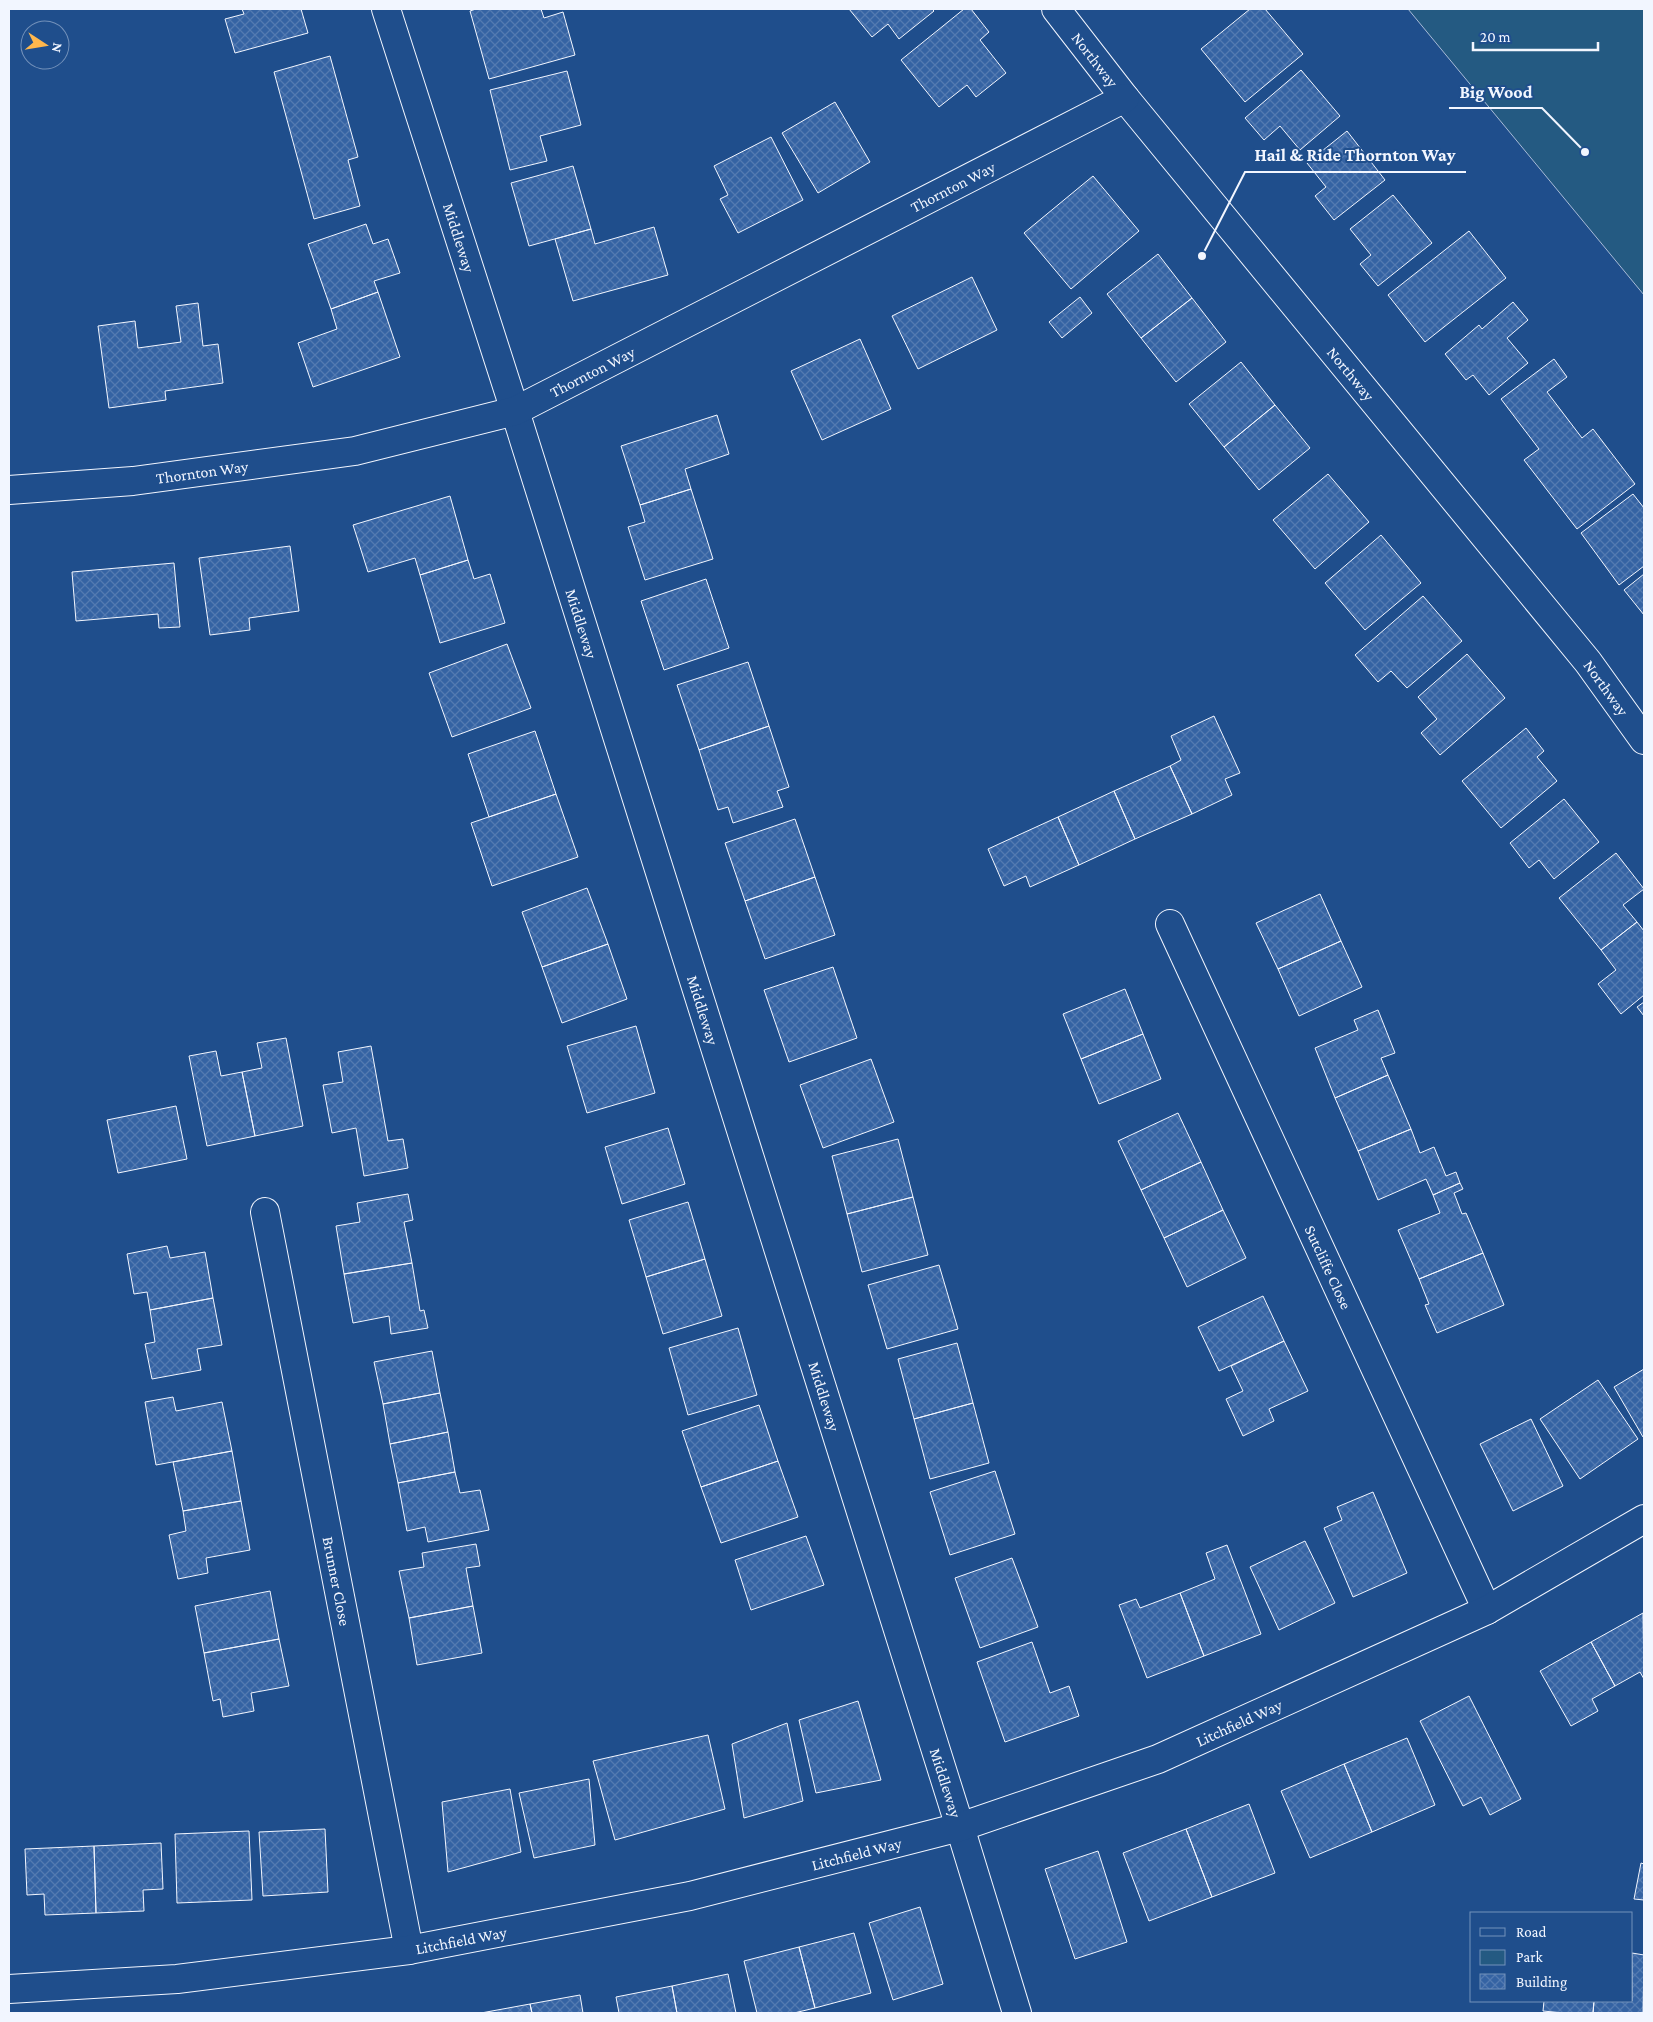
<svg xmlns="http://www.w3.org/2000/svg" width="1653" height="2022" font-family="'Crimson Pro',serif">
<defs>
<pattern id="building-cross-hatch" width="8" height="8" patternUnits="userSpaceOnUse" patternTransform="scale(1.25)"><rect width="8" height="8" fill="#3563a3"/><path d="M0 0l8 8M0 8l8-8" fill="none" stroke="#537ab1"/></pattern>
</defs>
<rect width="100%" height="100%" fill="#1f4e8c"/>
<path fill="#245a82" stroke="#a8bbd7" d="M1408 9H1644V295Z"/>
<path fill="url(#building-cross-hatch)" stroke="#f2f6ff" d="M242 9H301L308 33 235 53 225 19 244 14Z
M476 9H541L544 18 563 12 575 55 489 79 470 11Z
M849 9H932L934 11 899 39 888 24 872 37Z
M964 9H971L989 32 980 40 1006 73 976 97 967 85 939 107 901 60Z
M1250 9H1265L1303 54 1245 102 1201 49Z
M330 56 358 157 348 160 360 206 314 219 274 72Z
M1301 70 1340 116 1300 150 1280 126 1264 140 1245 118Z
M567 71 581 125 540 136 547 161 510 170 490 90Z
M835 102 870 162 818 193 782 133Z
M1347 131 1385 180 1334 220 1315 196 1326 187 1307 163Z
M771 137 803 200 738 233 720 199 728 195 714 166Z
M573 166 591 229 529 246 511 183Z
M1093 176 1139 231 1071 289 1024 233Z
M1393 195 1432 243 1378 286 1360 264 1371 255 1350 229Z
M366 224 373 244 388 239 400 273 374 281 378 292 331 309 308 244Z
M654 227 668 275 573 301 555 239 591 229 595 244Z
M1469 231 1506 278 1425 342 1388 295Z
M1158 254 1192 298 1141 338 1107 294Z
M972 277 997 330 918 369 892 316Z
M378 292 400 357 313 387 298 343 337 329 331 309Z
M1080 297 1092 313 1062 338 1049 322Z
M1192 298 1226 342 1176 382 1141 338Z
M1513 302 1528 320 1507 338 1528 363 1489 395 1473 375 1466 380 1445 354 1479 325 1482 329Z
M198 303 203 346 218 344 223 383 165 391 166 400 109 408 98 326 135 321 138 348 181 342 176 306Z
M860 339 891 409 822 440 791 371Z
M1554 359 1567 377 1547 392 1582 438 1593 429 1635 484 1577 529 1524 460 1539 449 1501 399Z
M1241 362 1275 405 1224 447 1189 404Z
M1275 405 1310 448 1259 490 1224 447Z
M717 415 729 454 685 469 691 489 640 505 621 446Z
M1328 474 1369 522 1315 569 1273 520Z
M691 489 713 559 645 580 628 527 645 522 640 505Z
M1633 494 1644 508V566L1619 585 1581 533Z
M450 496 468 560 420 575 415 558 368 572 353 525Z
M1381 535 1421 583 1365 630 1325 583Z
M290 546 299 611 249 618 250 630 210 635 199 558Z
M468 560 474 579 490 574 505 623 440 643 420 575Z
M174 563 180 627 159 628 158 614 76 621 72 572Z
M1644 574V615L1624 590Z
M706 579 729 648 664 670 641 601Z
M1423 596 1462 641 1407 688 1391 671 1378 682 1355 655Z
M507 644 531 708 452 737 429 673Z
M1467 654 1505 698 1440 755 1421 733 1437 719 1418 697Z
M748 662 769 726 699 750 677 685Z
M1214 716 1240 773 1225 779 1232 795 1192 814 1170 766 1181 760 1171 736Z
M769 726 789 787 777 791 783 807 733 823 728 807 718 810 699 750Z
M1526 728 1544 751 1537 757 1557 781 1501 828 1462 781Z
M535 731 556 794 489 817 468 754Z
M1170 766 1192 814 1135 839 1114 791Z
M1114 791 1135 839 1079 865 1058 817Z
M556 794 578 857 492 886 471 823Z
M1564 799 1599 842 1554 879 1539 860 1529 868 1510 843Z
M1058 817 1079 865 1030 887 1026 876 1004 886 988 849Z
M795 819 815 877 745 901 725 843Z
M1616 853 1644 889 1623 905 1637 922 1601 950 1559 898Z
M815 877 835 935 765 959 745 901Z
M587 888 608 944 542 967 522 912Z
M1320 894 1341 941 1278 969 1256 923Z
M1637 922 1644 931V995L1621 1014 1598 984 1616 970 1601 950Z
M1341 941 1362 987 1299 1016 1278 969Z
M608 944 627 999 562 1023 542 967Z
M833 967 857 1038 789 1062 764 990Z
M1125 989 1143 1034 1081 1059 1063 1014Z
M1644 1002V1016L1637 1007Z
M1378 1010 1395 1053 1381 1058 1388 1075 1335 1098 1315 1048 1358 1030 1354 1020Z
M636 1026 655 1093 587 1113 567 1046Z
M1143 1034 1161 1079 1099 1104 1081 1059Z
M286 1038 303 1126 255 1136 242 1072 262 1068 257 1043Z
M371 1046 388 1141 403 1139 408 1168 364 1176 356 1128 332 1133 323 1085 343 1082 338 1052Z
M216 1051 221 1076 242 1072 255 1136 207 1146 189 1056Z
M871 1059 894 1122 823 1148 800 1085Z
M1388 1075 1411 1129 1358 1151 1335 1098Z
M176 1106 187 1159 118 1173 107 1120Z
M1178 1113 1201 1162 1141 1190 1118 1141Z
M668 1128 685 1184 622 1204 605 1147Z
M1411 1129 1420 1153 1434 1147 1446 1176 1456 1172 1460 1183 1433 1195 1426 1179 1378 1200 1358 1151Z
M898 1139 913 1197 847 1214 832 1156Z
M1201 1162 1223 1210 1164 1238 1141 1190Z
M1460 1183 1463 1189 1454 1193 1462 1214 1466 1213 1483 1253 1419 1279 1398 1230 1440 1213 1433 1195Z
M408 1194 413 1220 404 1222 412 1263 344 1274 336 1226 360 1222 357 1203Z
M913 1197 928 1255 862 1272 847 1214Z
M688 1202 705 1259 646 1277 629 1220Z
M1223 1210 1246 1258 1187 1287 1164 1238Z
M167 1246 170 1258 205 1252 213 1298 150 1310 147 1292 134 1294 127 1254Z
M1483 1253 1504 1305 1437 1333 1425 1305 1429 1304 1419 1279Z
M705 1259 722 1316 663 1334 646 1277Z
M412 1263 420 1311 424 1310 428 1328 391 1334 389 1316 353 1323 344 1274Z
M939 1265 958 1329 887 1349 868 1285Z
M1263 1296 1284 1341 1219 1371 1198 1327Z
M213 1298 222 1345 197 1349 201 1370 152 1379 145 1344 155 1342 150 1310Z
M738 1328 757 1395 688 1415 669 1348Z
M1284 1341 1308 1391 1269 1409 1274 1421 1243 1436 1226 1399 1243 1391 1231 1366Z
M957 1343 973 1403 914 1419 898 1359Z
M432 1351 440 1393 383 1404 374 1362Z
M1644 1369V1436L1643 1437 1614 1387Z
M1598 1380 1638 1439 1580 1479 1540 1419Z
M440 1393 448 1432 390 1444 383 1404Z
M173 1397 176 1411 222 1402 232 1451 156 1465 145 1402Z
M973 1403 989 1463 930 1479 914 1419Z
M759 1405 778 1461 701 1487 682 1431Z
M1531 1419 1563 1486 1513 1511 1480 1444Z
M448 1432 455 1472 398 1483 390 1444Z
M232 1451 241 1501 183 1511 173 1462Z
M778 1461 798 1517 721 1543 701 1487Z
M995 1471 1015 1534 950 1555 930 1492Z
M455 1472 460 1493 480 1490 489 1530 428 1542 425 1527 407 1531 398 1483Z
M1373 1492 1407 1573 1353 1597 1324 1528 1342 1520 1337 1507Z
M241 1501 250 1550 206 1558 208 1573 178 1579 169 1535 186 1531 183 1511Z
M806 1536 824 1585 751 1610 735 1560Z
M1305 1541 1335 1603 1279 1630 1250 1567Z
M476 1544 480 1566 466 1568 473 1606 409 1618 399 1571 424 1567 422 1553Z
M1227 1545 1261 1634 1204 1656 1180 1593 1215 1579 1206 1553Z
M1012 1558 1038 1627 980 1648 955 1578Z
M270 1591 279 1639 204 1653 195 1606Z
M1180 1593 1204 1656 1147 1678 1119 1605 1136 1599 1140 1608Z
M473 1606 482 1653 417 1665 409 1618Z
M1643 1613 1644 1679 1640 1672 1615 1686 1591 1642Z
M279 1639 289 1686 251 1693 254 1711 223 1717 220 1699 213 1701 204 1653Z
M1032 1642 1050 1693 1069 1686 1079 1716 1005 1742 977 1662Z
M1591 1642 1615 1686 1592 1699 1598 1711 1571 1726 1540 1671Z
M1469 1696 1521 1799 1490 1815 1481 1797 1463 1806 1420 1721Z
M858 1701 881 1780 816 1793 799 1720Z
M787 1723 803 1801 744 1818 732 1744Z
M708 1735 725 1809 615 1840 593 1761Z
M1407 1738 1435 1805 1372 1832 1344 1764Z
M1344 1764 1372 1832 1310 1858 1281 1791Z
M589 1779 595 1845 534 1858 519 1793Z
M510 1789 521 1852 448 1872 442 1802Z
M1249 1804 1275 1873 1212 1897 1186 1829Z
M325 1829 328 1892 263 1896 259 1832Z
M1186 1829 1212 1897 1149 1921 1123 1853Z
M249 1831 252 1900 177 1903 175 1834Z
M161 1843 163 1889 143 1890 144 1911 96 1913 94 1846Z
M94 1846 96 1913 45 1915 44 1894 27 1895 25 1849Z
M1098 1851 1127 1942 1075 1959 1045 1869Z
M1641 1863 1644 1864V1900L1634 1899Z
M920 1907 943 1984 893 2000 869 1923Z
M854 1933 871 1993 815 2008 799 1947Z
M799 1947 815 2008 794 2013H757L744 1961Z
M1632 1953 1644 1955 1643 2013H1593L1594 2001H1632Z
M728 1974 736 2013H677L672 1986Z
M672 1986 677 2013H619L616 1997Z
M580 1995 583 2013H532L530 2004Z
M1544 2001H1594L1593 2013H1564L1543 2011Z
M530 2004 532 2013H481Z"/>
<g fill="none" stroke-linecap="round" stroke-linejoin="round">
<g stroke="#f2f6ff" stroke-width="30">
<g id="minor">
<path id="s1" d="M386 9 515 411 960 1827 1017 2013"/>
<path id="s2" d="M1056 9 1125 98 1588 662 1644 740"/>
<path id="s3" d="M9 490 133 481 355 451 515 411 1125 98"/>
<path id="s4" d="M1170 924 1487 1610"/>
<path id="s5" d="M265 1212 409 1950"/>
<path id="s6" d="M9 1989 177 1979 409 1950 690 1896 960 1827 1158 1759 1487 1610 1644 1519"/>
</g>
</g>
<use href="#minor" stroke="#1f4e8c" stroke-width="28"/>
</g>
<g text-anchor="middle" stroke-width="4" stroke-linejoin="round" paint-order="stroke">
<g font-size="16" fill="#f2f6ff" stroke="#1f4e8c">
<text dy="6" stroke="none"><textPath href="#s2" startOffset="64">Northway</textPath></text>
<text dy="6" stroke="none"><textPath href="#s3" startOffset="1005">Thornton Way</textPath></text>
<text dy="6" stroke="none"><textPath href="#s1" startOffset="240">Middleway</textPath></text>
<text dy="6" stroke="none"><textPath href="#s3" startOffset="600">Thornton Way</textPath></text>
<text dy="6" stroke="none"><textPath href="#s2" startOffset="469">Northway</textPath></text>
<text dy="6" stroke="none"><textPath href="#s3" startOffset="194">Thornton Way</textPath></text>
<text dy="6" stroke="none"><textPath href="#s1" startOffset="645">Middleway</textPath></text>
<text dy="6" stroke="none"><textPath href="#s2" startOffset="874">Northway</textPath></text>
<text dy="6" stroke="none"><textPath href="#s1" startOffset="1050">Middleway</textPath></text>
<text dy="6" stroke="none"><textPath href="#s4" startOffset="378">Sutcliffe Close</textPath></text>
<text dy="6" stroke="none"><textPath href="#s1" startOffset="1455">Middleway</textPath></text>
<text dy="6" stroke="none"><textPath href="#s5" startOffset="376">Brunner Close</textPath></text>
<text dy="6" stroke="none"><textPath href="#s6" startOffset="1265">Litchfield Way</textPath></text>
<text dy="6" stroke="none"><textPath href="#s1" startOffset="1860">Middleway</textPath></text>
<text dy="6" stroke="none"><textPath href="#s6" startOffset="860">Litchfield Way</textPath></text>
<text dy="6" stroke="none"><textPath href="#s6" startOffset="455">Litchfield Way</textPath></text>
</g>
</g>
<path fill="none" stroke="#f2f6ff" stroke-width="2" d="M1585 152L1542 108H1449M1202 256L1245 172H1466"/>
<g fill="#f2f6ff" stroke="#1f4e8c" stroke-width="2">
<circle cx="1585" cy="152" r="5"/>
<circle cx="1202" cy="256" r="5"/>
</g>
<g font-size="18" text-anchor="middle" font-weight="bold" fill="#f2f6ff" stroke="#1f4e8c" stroke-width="4" stroke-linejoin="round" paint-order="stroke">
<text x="1496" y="98">Big Wood</text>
<text x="1355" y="161">Hail &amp; Ride Thornton Way</text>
</g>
<rect width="1653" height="2022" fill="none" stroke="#f2f6ff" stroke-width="20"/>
<rect x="1470" y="1912" width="162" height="90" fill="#1f4e8c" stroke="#7391ba"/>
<rect x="1480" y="1928" width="25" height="8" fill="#1f4e8c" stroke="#7391ba"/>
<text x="1516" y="1937" font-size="15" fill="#f2f6ff">Road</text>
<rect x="1480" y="1950" width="25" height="15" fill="#245a82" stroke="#7391ba"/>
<text x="1516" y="1962" font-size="15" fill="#f2f6ff">Park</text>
<rect x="1480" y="1974" width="25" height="15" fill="url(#building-cross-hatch)" stroke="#7391ba"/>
<text x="1516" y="1987" font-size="15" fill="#f2f6ff">Building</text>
<g transform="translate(45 45) rotate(102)"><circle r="24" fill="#1f4e8c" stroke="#7391ba"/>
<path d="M0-4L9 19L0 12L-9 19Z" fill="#ffb74d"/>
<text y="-8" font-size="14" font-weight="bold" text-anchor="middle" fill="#f2f6ff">N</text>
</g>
<path d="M1473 42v8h125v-8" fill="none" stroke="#f2f6ff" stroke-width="2.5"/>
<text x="1480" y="42" font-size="15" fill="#f2f6ff" stroke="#1f4e8c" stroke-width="4" paint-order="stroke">20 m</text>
</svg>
